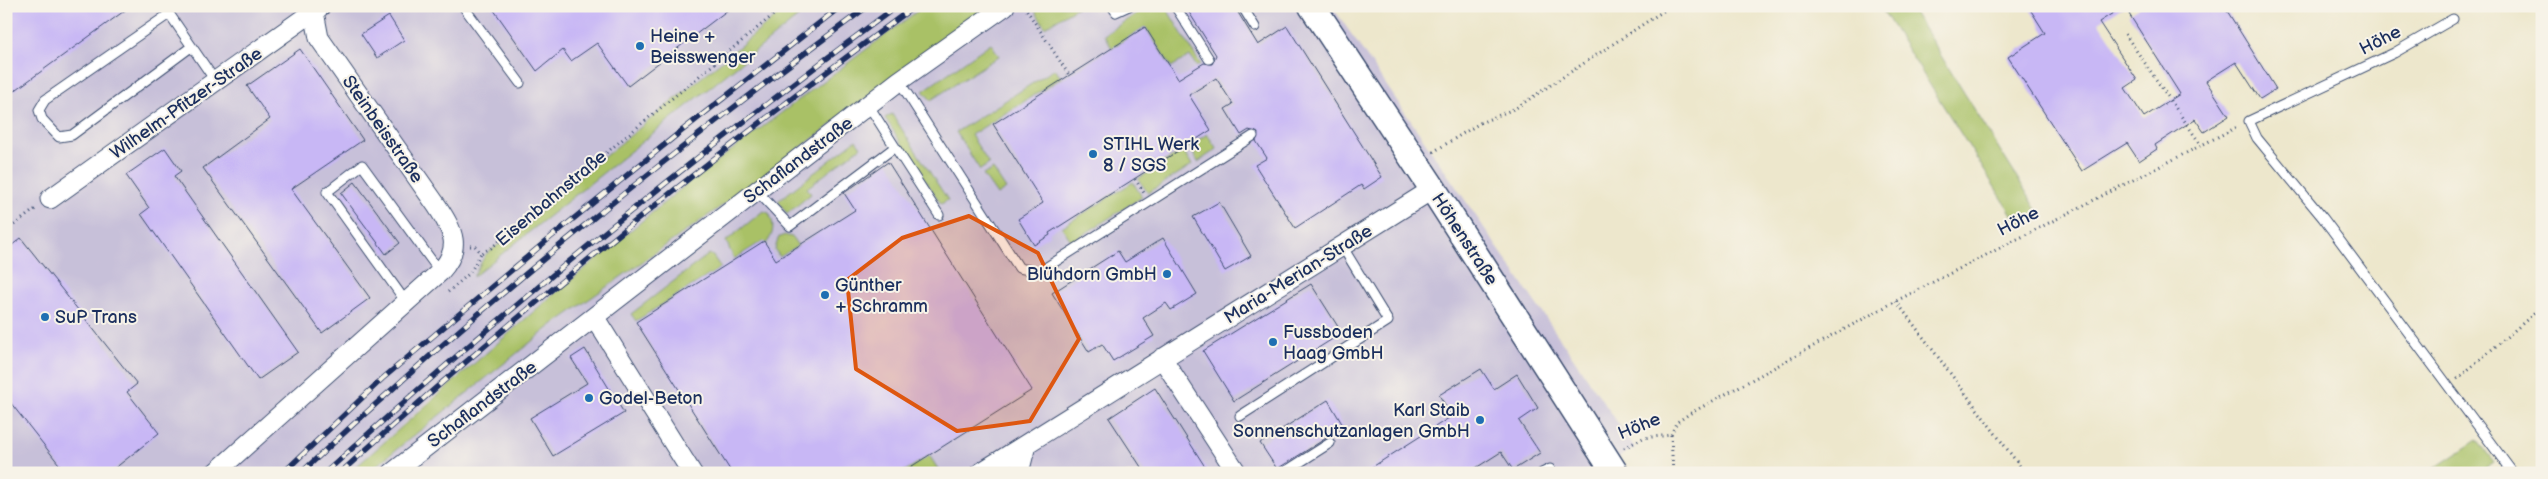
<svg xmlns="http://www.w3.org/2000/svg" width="2548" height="479" font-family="'Balsamiq Sans',sans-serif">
<rect width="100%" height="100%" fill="#f7f3e8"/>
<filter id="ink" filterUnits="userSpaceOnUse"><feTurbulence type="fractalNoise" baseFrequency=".02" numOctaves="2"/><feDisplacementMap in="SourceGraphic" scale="10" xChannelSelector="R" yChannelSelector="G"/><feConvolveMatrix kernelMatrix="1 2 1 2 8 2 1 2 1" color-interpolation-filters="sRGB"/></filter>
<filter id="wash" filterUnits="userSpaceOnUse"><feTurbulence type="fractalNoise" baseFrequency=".0096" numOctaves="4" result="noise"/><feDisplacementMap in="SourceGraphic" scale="20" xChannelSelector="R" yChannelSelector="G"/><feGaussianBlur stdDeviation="1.12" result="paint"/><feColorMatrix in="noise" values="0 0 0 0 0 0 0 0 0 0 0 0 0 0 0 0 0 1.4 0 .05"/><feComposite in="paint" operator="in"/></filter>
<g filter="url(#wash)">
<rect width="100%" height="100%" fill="#ede7cc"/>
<path fill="#c7c0d9" d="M6 6H789L577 179 525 225 487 254 474 275 812 6H929L447 385 349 473H6Z
M991 6H1332L1635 448 1590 473H367L551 326 729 201Z"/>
<path fill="#a9c166" stroke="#627862" d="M789 6H812L473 277 486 254 525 225 577 179Z
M924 6H991L729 201 551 326 367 473H349L555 293 689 182Z
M1042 6H1079L1045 27 1035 11Z
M1148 6H1165L1201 65 1197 67 1190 56 1171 67 1145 27 1112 48 1104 35Z
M1880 6H1910L2041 216 2020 227Z
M991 43 999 56 931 100 923 91Z
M1055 69 1061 78 971 135 989 164 980 170 956 132Z
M892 114 948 200 941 204 885 118Z
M1207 134 1217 149 1198 162 1189 146Z
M856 140 861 147 807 188 811 194 787 214 778 201Z
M1183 150 1192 165 1148 193 1138 179Z
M993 169 1006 189 997 195 983 175Z
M1133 182 1142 197 1072 242 1062 227Z
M763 211 769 213C775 225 774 234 766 244L763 241 734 259 726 241Z
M784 235 792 237 798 246 780 257 775 250 778 238Z
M709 254 713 256 721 268 636 321 631 314Z
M2477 440 2494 462 2478 473H2427Z
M929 455 940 472 901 473Z"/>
<g id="blocks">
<path fill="#c8b7f5" d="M6 6H131L6 97Z
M491 6H733L628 86 597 43 571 61 563 50 537 71Z
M1185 6H1234L1258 45 1287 26 1382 177 1364 189 1361 185 1295 228 1255 165 1267 158 1256 141 1258 133 1249 130 1241 135 1225 109 1233 104 1216 78 1189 95 1211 130 1049 233 1050 235 1034 245 1018 219 1043 203 993 124 1145 27 1178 79 1204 63 1212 64 1216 55Z
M2028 6H2124L2099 22 2137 80 2125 88 2144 117 2180 94 2129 14 2141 6H2224L2276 89 2260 99 2236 62 2206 81 2229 116 2204 132 2195 119 2155 145 2157 149 2139 161 2127 143 2082 171 2008 57 2045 33Z
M389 16 404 40 377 58 361 34Z
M300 49 363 140 291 189 370 298 322 333 203 168 270 119 247 86Z
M165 148 181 171 174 176 298 352 258 380 141 214 149 208 126 175Z
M888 162 1032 390 901 473H732L636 322 764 241 776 260 855 210 844 193Z
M355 182 400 243 386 254 341 193Z
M1219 202 1251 256 1225 271 1193 217Z
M21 238 137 384 127 392 159 433 109 473H66L6 397V250Z
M1163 238 1197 294 1171 310 1166 303 1143 318 1154 336 1113 361 1102 344 1089 352 1052 293 1118 251 1125 262Z
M1311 284 1342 333 1234 401 1203 351Z
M585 349 624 413 553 456 530 418 587 383 571 358Z
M1481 369 1494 389 1517 374 1538 408 1519 421 1540 453 1513 470 1501 452 1468 473H1363L1452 416 1439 395Z
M1155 388 1209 473H1145L1109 418Z
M1328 400 1344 427 1277 469 1260 443Z"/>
</g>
</g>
<g filter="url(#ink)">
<use href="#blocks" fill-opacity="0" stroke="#3a4b6e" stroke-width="1"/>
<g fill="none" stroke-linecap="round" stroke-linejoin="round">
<g stroke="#3a4b6e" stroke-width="11">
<path id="lane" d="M164 6 216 82
M463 6 520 83
M1112 6 1116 12 1129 6
M1175 6 1209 59
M1242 6 1255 27
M169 14 45 100 39 110 42 119 59 137 72 135 191 47
M2453 19 2394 53 2249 121 2257 138 2323 218 2513 473
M899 81 1019 268 1039 272 1253 136
M895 147 939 215
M757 191 790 226 895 147 869 106
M406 302 327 192 362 165 440 272
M1240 416 1388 321 1342 246
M1283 473 1330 443
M1542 473 1550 469"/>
</g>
<g stroke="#3a4b6e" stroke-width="21">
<path id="street" d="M50 199 321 6
M595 318 692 473
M1162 358 1237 473
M215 473 440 272C462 248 454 232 437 206L319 38 314 12
M392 473 899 81 1005 6
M980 473 1433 189
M1019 473 1026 445"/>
</g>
<g stroke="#3a4b6e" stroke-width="29">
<path id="secondary" d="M1312 6 1433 189 1615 473"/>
</g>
<path stroke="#3a4b6e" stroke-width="3" stroke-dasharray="1 4" stroke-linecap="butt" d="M1024 6 1069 75
M2125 34 2201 145
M1433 152 1480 123 1516 108 1671 6
M1135 179 1144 193
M6 231 37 208
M470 246H475L481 253 491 248 784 6
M448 292 470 273 481 253
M1896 301 2025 473
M2457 379 2542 307
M1671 435 1673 473
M1624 448 1643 438 1671 435 1676 423 1689 414 1896 301 2239 126
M1581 473 1588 468"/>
<use href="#lane" stroke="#fff" stroke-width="9"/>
<use href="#street" stroke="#fff" stroke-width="19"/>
<use href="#secondary" stroke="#fff" stroke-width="26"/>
<g stroke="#1b2f5e" stroke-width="5.5">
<path id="rail" d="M283 473 382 379 551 237 679 133 841 6
M301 473C479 305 671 152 868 6
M325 473C507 307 699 152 897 6
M340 473C523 307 716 153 915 6"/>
</g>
<use href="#rail" stroke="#f7f3e8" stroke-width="4" stroke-dasharray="11" stroke-linecap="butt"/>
</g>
</g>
<path fill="#de5710" fill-opacity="0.2" stroke="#de5710" stroke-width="4" stroke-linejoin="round" d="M969 216 1038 253 1079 339 1030 421 957 431 856 369 847 280 902 238Z"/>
<g fill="#1f6fb2" stroke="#f7f3e8" stroke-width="2">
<circle cx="640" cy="46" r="5"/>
<circle cx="1093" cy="154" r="5"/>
<circle cx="1167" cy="274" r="5"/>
<circle cx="825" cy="295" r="5"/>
<circle cx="45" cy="317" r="5"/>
<circle cx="1273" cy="342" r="5"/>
<circle cx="589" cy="398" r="5"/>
<circle cx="1480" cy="420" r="5"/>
</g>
<g text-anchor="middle" stroke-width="4" stroke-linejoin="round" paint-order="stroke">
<g font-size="18" fill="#1b2f5e" stroke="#f7f3e8" text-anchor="start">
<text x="650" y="42">Heine +<tspan x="650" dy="21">Beisswenger</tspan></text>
<text x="1103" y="150">STIHL Werk<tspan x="1103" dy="21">8 / SGS</tspan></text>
<text x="1157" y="280" text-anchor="end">Blühdorn GmbH</text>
<text x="835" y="291">Günther<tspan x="835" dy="21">+ Schramm</tspan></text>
<text x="55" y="323">SuP Trans</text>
<text x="1283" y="338">Fussboden<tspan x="1283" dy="21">Haag GmbH</tspan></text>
<text x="599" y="404">Godel-Beton</text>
<text x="1470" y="416" text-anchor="end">Karl Staib<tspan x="1470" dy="21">Sonnenschutzanlagen GmbH</tspan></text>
</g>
<g font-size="18" fill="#1b2f5e" stroke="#f7f3e8">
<text transform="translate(2380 40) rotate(-27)" y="6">Höhe</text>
<text transform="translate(186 103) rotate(-35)" y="6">Wilhelm-Pfitzer-Straße</text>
<text transform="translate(383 129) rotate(55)" y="6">Steinbeisstraße</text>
<text transform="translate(798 160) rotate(-37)" y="6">Schaflandstraße</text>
<text transform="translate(551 198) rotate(-40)" y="6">Eisenbahnstraße</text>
<text transform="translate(2018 221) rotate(-27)" y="6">Höhe</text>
<text transform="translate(1465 239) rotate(57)" y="6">Höhenstraße</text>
<text transform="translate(1298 274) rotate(-32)" y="6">Maria-Merian-Straße</text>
<text transform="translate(482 404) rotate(-37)" y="6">Schaflandstraße</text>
<text transform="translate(1639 426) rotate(-22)" y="6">Höhe</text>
</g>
</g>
<rect width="2548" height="479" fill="none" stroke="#f7f3e8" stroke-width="25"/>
</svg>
